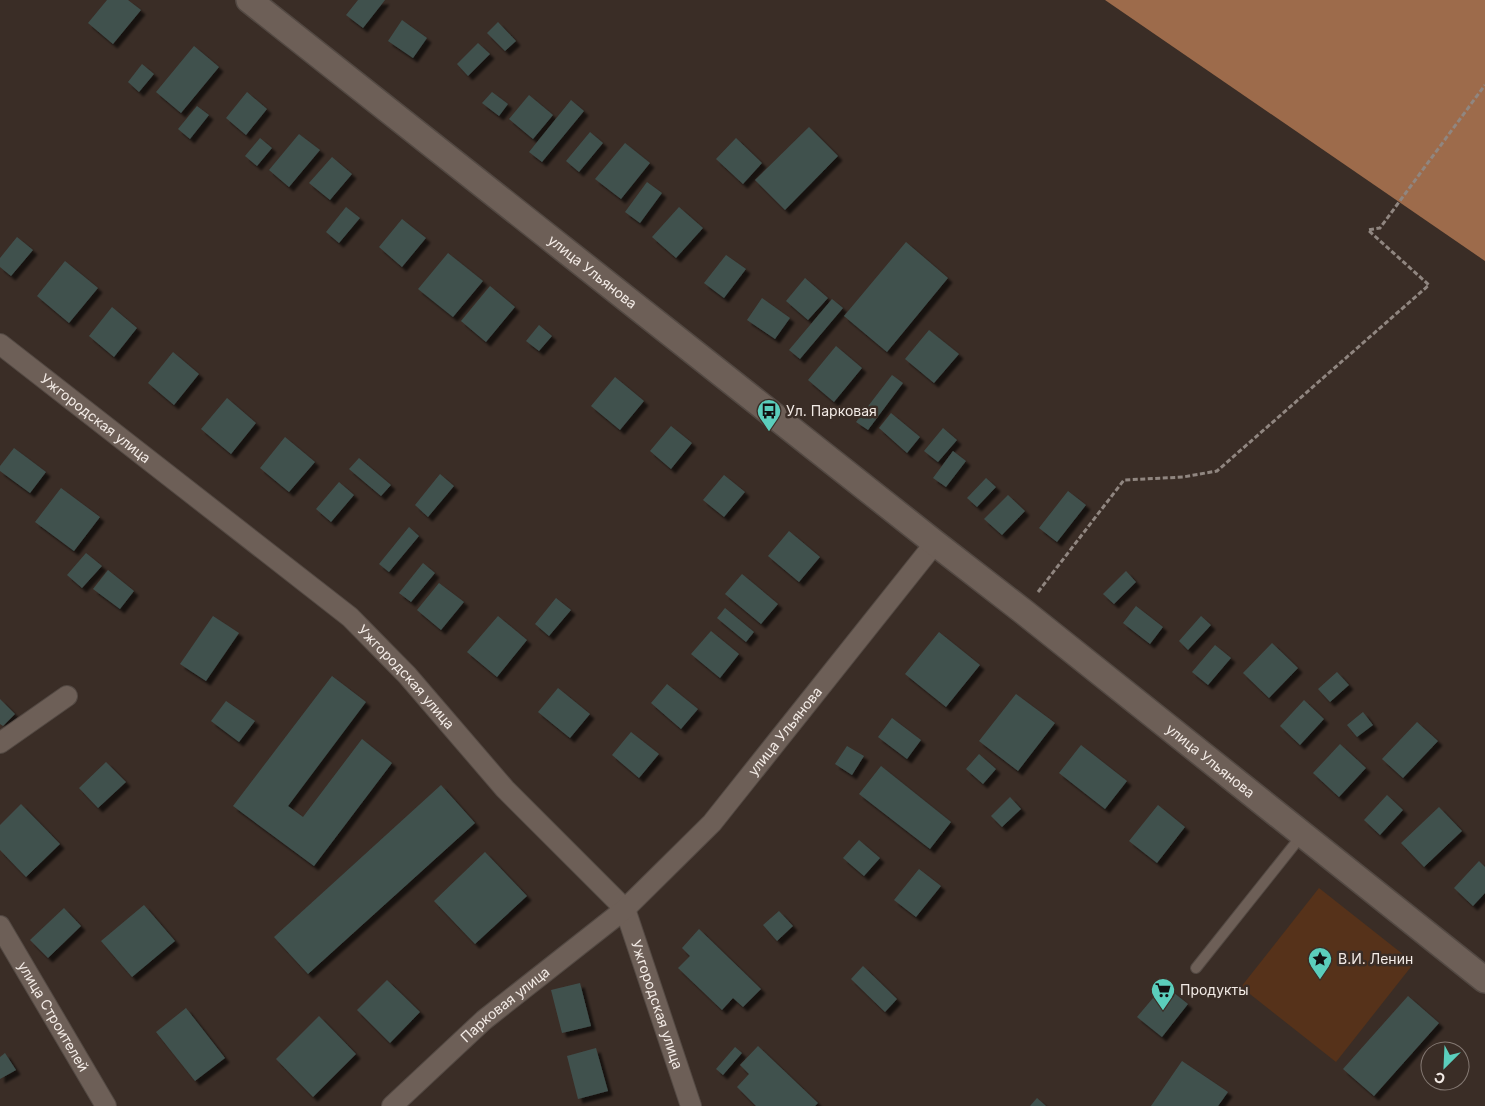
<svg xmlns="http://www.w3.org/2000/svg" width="1485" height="1106" font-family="Inter,sans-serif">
<defs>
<filter id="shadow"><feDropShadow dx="4.5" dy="4.5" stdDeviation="1" flood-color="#0009"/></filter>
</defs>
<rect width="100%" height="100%" fill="#3a2d26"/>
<path fill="#56321a" d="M1319 888 1414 963 1336 1062 1241 987Z"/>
<path fill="#9d6b4b" d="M1105 0H1485V261Z"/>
<path fill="#40514e" filter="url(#shadow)" d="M107 0H128L141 10 113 44 88 23Z
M358 0H385L363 28 346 15Z
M402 20 427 38 413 58 388 41Z
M498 22 516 41 505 51 487 33Z
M478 43 490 54 468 76 457 64Z
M194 46 219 67 181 113 156 92Z
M142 64 154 74 139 92 128 82Z
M247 92 267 109 246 135 226 118Z
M492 92 508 104 499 116 482 103Z
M529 95 553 115 533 139 509 119Z
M571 100 584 111 542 162 529 152Z
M197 106 209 115 190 139 178 129Z
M809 127 838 156 785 210 755 180Z
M590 132 603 143 579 172 566 161Z
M299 134 320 150 289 187 269 170Z
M260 138 272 148 257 166 245 156Z
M736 138 762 163 743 184 716 159Z
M625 143 650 163 621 199 595 179Z
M332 157 352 174 330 200 309 183Z
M647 182 662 193 640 223 625 212Z
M346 207 360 218 339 243 326 232Z
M679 207 703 228 676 258 652 237Z
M402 219 426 238 402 267 379 247Z
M17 237 33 250 11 276 0 267V258Z
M906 242 948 278 887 352 844 316Z
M448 253 483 281 453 317 418 289Z
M726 255 746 269 724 298 704 283Z
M65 261 98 288 69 323 37 296Z
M805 278 828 298 808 320 786 301Z
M490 286 515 307 486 342 461 321Z
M762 298 790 318 775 339 747 320Z
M832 299 843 308 800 359 789 350Z
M112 307 137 328 114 357 89 336Z
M539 325 552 336 539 351 526 341Z
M929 330 959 354 934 383 905 359Z
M836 346 862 368 834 402 808 380Z
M173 352 199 374 174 405 148 383Z
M892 375 903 383 868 430 856 422Z
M615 377 644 401 620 430 591 406Z
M227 398 256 423 231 454 201 429Z
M891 413 920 437 907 453 879 428Z
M671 426 692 443 671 469 650 451Z
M943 428 957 440 938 462 924 451Z
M285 437 315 462 289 492 260 468Z
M14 448 46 472 30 493 0 471V466Z
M953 451 966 461 946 487 933 478Z
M359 458 391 485 381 496 349 469Z
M440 474 454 486 428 517 415 505Z
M724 475 745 492 724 517 703 500Z
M986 478 996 487 977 507 967 498Z
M339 482 354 495 331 522 316 509Z
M61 488 100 517 74 551 35 522Z
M1068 491 1086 505 1057 542 1039 528Z
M1008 495 1025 511 1002 535 984 519Z
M409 527 419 536 389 572 379 564Z
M789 531 820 557 799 582 768 556Z
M86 553 102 566 82 588 67 575Z
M423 563 435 573 411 602 399 593Z
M108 570 134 591 120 609 93 589Z
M1126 571 1136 582 1114 604 1103 594Z
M742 574 778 604 761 624 725 594Z
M439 583 464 602 441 630 417 610Z
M556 598 571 610 549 636 535 624Z
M1136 606 1163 627 1150 644 1123 623Z
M725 608 754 632 746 642 717 618Z
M213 616 239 633 206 681 180 664Z
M498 616 527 640 497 677 467 652Z
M1201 616 1211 625 1188 650 1179 641Z
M711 631 739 654 720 678 691 654Z
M939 632 980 665 946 707 905 674Z
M1272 643 1298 668 1269 698 1243 673Z
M1215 645 1231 658 1208 685 1192 672Z
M1337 672 1349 685 1330 702 1318 689Z
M332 676 366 702 288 806 303 817 362 739 392 763 314 866 233 806Z
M667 684 698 709 681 729 651 703Z
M558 688 590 714 570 738 538 712Z
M1016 694 1055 723 1018 771 979 741Z
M0 699 15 714 3 726 0 724Z
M1304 700 1324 719 1300 745 1280 726Z
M226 701 255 721 239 742 211 721Z
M1363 712 1373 725 1357 737 1347 725Z
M892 718 921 740 907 759 878 737Z
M1417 722 1438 741 1403 778 1382 759Z
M631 732 659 754 639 778 612 755Z
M1340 744 1366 768 1339 797 1313 773Z
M1081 745 1127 781 1105 809 1059 773Z
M847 746 864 756 852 775 835 764Z
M979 754 996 769 983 784 966 769Z
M106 762 126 782 98 808 79 788Z
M881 766 951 822 930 849 859 794Z
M441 785 475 823 308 974 274 937Z
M1387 795 1403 810 1380 835 1364 820Z
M1010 797 1021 809 1002 827 991 816Z
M21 804 60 844 26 877 0 850V825Z
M1158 805 1185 827 1157 863 1129 841Z
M1439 807 1462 831 1424 867 1401 843Z
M859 840 880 858 864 876 843 858Z
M485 852 527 896 475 944 434 901Z
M1479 861 1485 867V893L1473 906 1454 888Z
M919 869 941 886 916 917 894 900Z
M144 905 175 941 132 977 101 941Z
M64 908 81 926 48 958 30 940Z
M779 911 793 926 777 941 763 925Z
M699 929 761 989 743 1007 733 998 722 1010 678 968 690 956 682 948Z
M863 966 897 999 885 1012 851 979Z
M387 980 420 1012 390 1043 357 1010Z
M580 983 591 1026 562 1033 551 990Z
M1164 985 1188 1004 1162 1037 1137 1017Z
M1408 996 1439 1023 1374 1096 1343 1069Z
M186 1008 225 1058 195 1081 156 1032Z
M319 1016 356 1054 313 1097 276 1059Z
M758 1046 818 1103 815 1106H756L737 1087 749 1074 740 1065Z
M735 1047 742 1053 723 1075 716 1069Z
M596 1048 608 1091 578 1099 567 1056Z
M5 1053 16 1070 0 1079V1057Z
M1182 1061 1228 1092 1218 1106H1151Z
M1037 1098 1046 1106H1030Z"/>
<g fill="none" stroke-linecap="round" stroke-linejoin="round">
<g stroke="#534943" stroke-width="12">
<path id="service" d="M1196 968 1302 835"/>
</g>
<g stroke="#534943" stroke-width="22">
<g id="minor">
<path id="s1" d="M0 344 350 617 407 675 505 789 625 909 691 1106"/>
<path d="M0 743 67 696"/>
<path id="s2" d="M0 926 106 1106"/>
<path id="s3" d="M392 1106 484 1020 625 909 712 823 935 543"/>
</g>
</g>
<g stroke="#534943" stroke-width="28">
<g id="tertiary">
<path id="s4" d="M249 0 935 543 1024 612 1485 980"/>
</g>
</g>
<path stroke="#908680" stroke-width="3" stroke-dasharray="5 2.5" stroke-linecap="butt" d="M1038 592 1124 480 1183 477 1217 471 1429 285 1368 230 1380 228 1485 85"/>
<use href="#service" stroke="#6d5f57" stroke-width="10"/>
<use href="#minor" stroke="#6d5f57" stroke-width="20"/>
<use href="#tertiary" stroke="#6d5f57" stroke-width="25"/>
</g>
<defs>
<g id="bus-pin" transform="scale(1.25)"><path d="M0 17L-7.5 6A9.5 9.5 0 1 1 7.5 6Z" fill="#5bcebc" stroke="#3a2d26"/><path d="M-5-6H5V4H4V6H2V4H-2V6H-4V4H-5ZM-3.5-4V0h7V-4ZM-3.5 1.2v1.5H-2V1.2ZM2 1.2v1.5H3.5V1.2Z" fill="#111"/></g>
<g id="sight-pin" transform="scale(1.25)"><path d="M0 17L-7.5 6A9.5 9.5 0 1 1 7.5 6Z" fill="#5bcebc" stroke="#3a2d26"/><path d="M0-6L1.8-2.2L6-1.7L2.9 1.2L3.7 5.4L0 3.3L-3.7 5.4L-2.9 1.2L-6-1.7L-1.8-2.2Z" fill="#111"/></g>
<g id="supermarket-pin" transform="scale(1.25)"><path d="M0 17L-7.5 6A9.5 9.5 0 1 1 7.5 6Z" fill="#5bcebc" stroke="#3a2d26"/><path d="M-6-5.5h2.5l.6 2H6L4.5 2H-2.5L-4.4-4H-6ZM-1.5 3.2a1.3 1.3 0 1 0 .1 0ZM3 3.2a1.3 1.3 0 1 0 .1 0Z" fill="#111"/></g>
</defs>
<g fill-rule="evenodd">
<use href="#bus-pin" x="769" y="411"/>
<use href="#sight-pin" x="1320" y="959"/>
<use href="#supermarket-pin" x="1163" y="990"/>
</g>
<g text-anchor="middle" stroke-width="5" stroke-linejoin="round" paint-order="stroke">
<g font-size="14" fill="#f3ebe6" stroke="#3a2d26">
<text dy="5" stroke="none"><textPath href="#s4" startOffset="438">улица Ульянова</textPath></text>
<text dy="5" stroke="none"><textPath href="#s1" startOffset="121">Ужгородская улица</textPath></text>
<text dy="5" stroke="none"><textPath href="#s1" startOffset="526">Ужгородская улица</textPath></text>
<text dy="5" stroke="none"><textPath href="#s3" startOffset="545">улица Ульянова</textPath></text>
<text dy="5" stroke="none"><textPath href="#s4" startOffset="1226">улица Ульянова</textPath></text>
<text dy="5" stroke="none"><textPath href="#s3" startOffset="152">Парковая улица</textPath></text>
<text dy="5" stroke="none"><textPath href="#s1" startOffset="946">Ужгородская улица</textPath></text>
<text dy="5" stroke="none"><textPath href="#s2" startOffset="105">улица Строителей</textPath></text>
</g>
<g font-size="14" fill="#f3ebe6" stroke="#3a2d26" text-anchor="start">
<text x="786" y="416">Ул. Парковая</text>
<text x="1338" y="964">В.И. Ленин</text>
<text x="1180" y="995">Продукты</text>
</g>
</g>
<g transform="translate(1445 1066) rotate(204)"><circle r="24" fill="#3a2d26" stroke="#847973"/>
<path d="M0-4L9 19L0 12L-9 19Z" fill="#5bcebc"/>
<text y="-8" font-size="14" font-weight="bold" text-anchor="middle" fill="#f3ebe6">С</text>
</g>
</svg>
